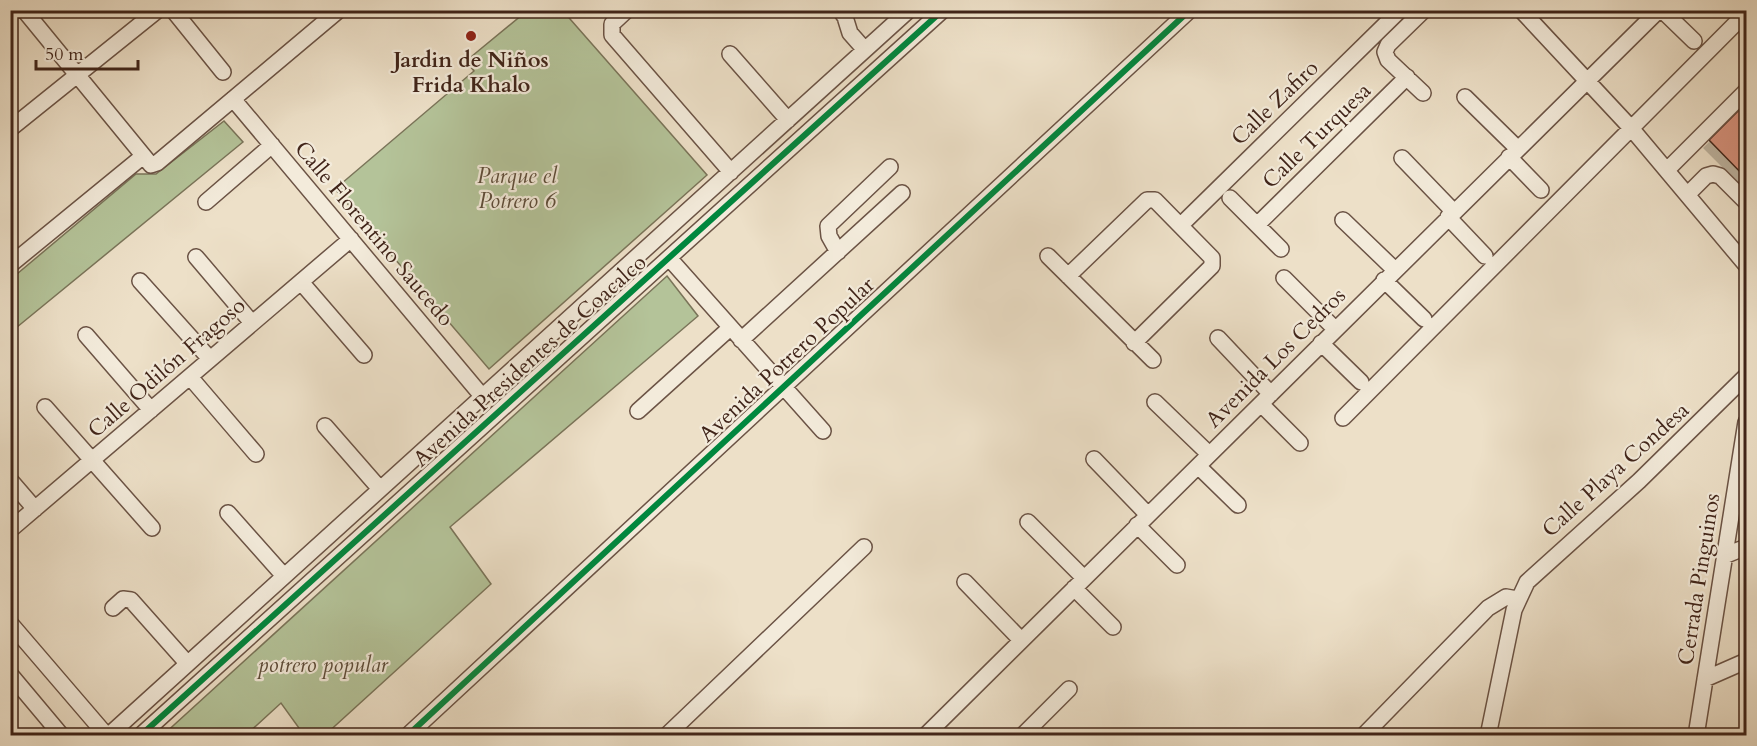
<svg xmlns="http://www.w3.org/2000/svg" width="1757" height="746" font-family="Cardo,serif">
<rect width="100%" height="100%" fill="#ede0c8"/>
<filter id="stains"><feTurbulence type="fractalNoise" baseFrequency=".00333" numOctaves="4"/><feColorMatrix values="0 0 0 0 .2 0 0 0 0 .09 0 0 0 0 .02 0 0 0 .5 -.17"/></filter>
<radialGradient id="worn" r=".72"><stop offset=".6" stop-color="#630" stop-opacity="0"/><stop offset="1" stop-color="#630" stop-opacity=".3"/></radialGradient>
<path fill="#b4c399" stroke="#7a7459" stroke-width="1.5" d="M528 10 563 11 707 175 489 369 335 189 474 71 466 61Z
M224 121 243 142 11 332V279L136 174H156Z
M667 276 698 316 450 527 491 584 325 735H304L281 703 246 735H163Z"/>
<path fill="#0003" d="M1746 105V191L1703 148Z"/>
<path fill="#d7917c" stroke="#402419" stroke-width="1.5" d="M1746 103V178L1709 140Z"/>
<g fill="none" stroke-linecap="round" stroke-linejoin="round">
<g stroke="#6b5345" stroke-width="18">
<path id="minor" d="M24 10 151 165 157 163 339 10
M173 10 223 72
M627 10 612 24V35L731 172
M840 10 845 17 850 33 865 50
M1521 10 1631 128 1746 265
M1662 10 1694 41
M730 54 788 120
M1423 93 1388 60 1385 52 1388 45 1424 10
M1465 97 1518 149
M233 99 482 396
M10 129 158 10
M1509 157 1541 190
M1402 158 1454 212
M1668 169 1746 91
M1689 193 1706 176 1713 174 1720 176 1746 202
M1230 198 1281 249
M206 202 272 145
M1448 217 1485 256
M1343 220 1395 270
M1181 225 1400 10
M1257 225 1407 77
M838 252 829 236 828 226 890 167
M1048 256 1153 360
M196 257 252 323
M669 258 823 431
M10 265 142 157
M1068 276 1147 200H1155L1212 258V266L1134 343
M1284 278 1335 329
M1384 280 1424 319
M140 281 210 359
M301 282 364 355
M86 335 151 410
M1218 338 1271 394
M741 340 902 193
M1321 343 1361 382
M190 377 256 454
M1155 402 1209 454
M1261 404 1300 443
M45 407 152 528
M638 411 730 328
M1343 418 1746 13
M325 426 380 489
M1094 459 1148 515
M1198 466 1238 505
M10 480 35 509
M228 513 284 576
M1028 522 1084 578
M1137 525 1177 565
M10 530 351 239
M1724 556 1746 547
M965 582 1021 640
M1074 588 1113 627
M113 608 123 599 131 600 187 663
M10 623 107 736
M10 674 62 736
M1705 679 1746 661
M108 736 909 10
M140 736 943 10
M407 736 1190 10
M666 736 864 547
M925 736 1659 10
M1022 736 1069 689
M1363 736 1488 608 1506 597 1517 599
M1488 736 1514 610 1527 582 1639 481 1746 376
M1696 736 1746 422"/>
</g>
<use href="#minor" stroke="#f3ebdb" stroke-width="15"/>
<g stroke="#f3ebdb" stroke-width="10">
<path id="cycleway" d="M140 736 943 10
M407 736 1190 10"/>
</g>
<use href="#cycleway" stroke="#00873e" stroke-width="6"/>
</g>
<circle fill="#8f2418" stroke="#f3ebdb" stroke-width="2" cx="471" cy="36" r="6"/>
<g text-anchor="middle" stroke-width="4.5" stroke-linejoin="round" paint-order="stroke">
<g font-size="22" font-weight="bold" fill="#402419" stroke="#f3ebdb">
<text x="471" y="67">Jardin de Niños<tspan x="471" dy="25">Frida Khalo</tspan></text>
</g>
<g font-size="22" fill="#402419" stroke="#f3ebdb">
<text transform="translate(1274 102) rotate(-44)" y="8">Calle Zafiro</text>
<text transform="translate(1316 135) rotate(-44)" y="8">Calle Turquesa</text>
<text transform="translate(375 233) rotate(50)" y="8">Calle Florentino Saucedo</text>
<text transform="translate(1275 357) rotate(-45)" y="8">Avenida Los Cedros</text>
<text transform="translate(786 359) rotate(-43)" y="8">Avenida Potrero Popular</text>
<text transform="translate(529 360) rotate(-42)" y="8">Avenida Presidentes de Coacalco</text>
<text transform="translate(166 367) rotate(-41)" y="8">Calle Odilón Fragoso</text>
<text transform="translate(1615 469) rotate(-42)" y="8">Calle Playa Condesa</text>
<text transform="translate(1698 579) rotate(-81)" y="8">Cerrada Pinguinos</text>
</g>
<g font-size="22" font-style="italic" fill="#5d4c39" stroke="#f3ebdb">
<text x="517" y="183">Parque el<tspan x="517" dy="25">Potrero 6</tspan></text>
<text x="323" y="672">potrero popular</text>
</g>
</g>
<rect width="1757" height="746" fill="none" stroke="#ede0c8" stroke-width="36"/>
<rect x="12" y="12" width="1733" height="722" fill="none" stroke="#402419" stroke-width="3"/>
<rect x="18" y="18" width="1721" height="710" fill="none" stroke="#402419" stroke-width="1.5"/>
<path d="M36 60v9h102v-9" fill="none" stroke="#402419" stroke-width="3"/>
<text x="45" y="60" font-size="18" fill="#402419" stroke="#f3ebdb" stroke-width="4.5" paint-order="stroke">50 m</text>
<rect width="100%" height="100%" filter="url(#stains)"/>
<rect width="100%" height="100%" fill="url(#worn)"/>
</svg>
